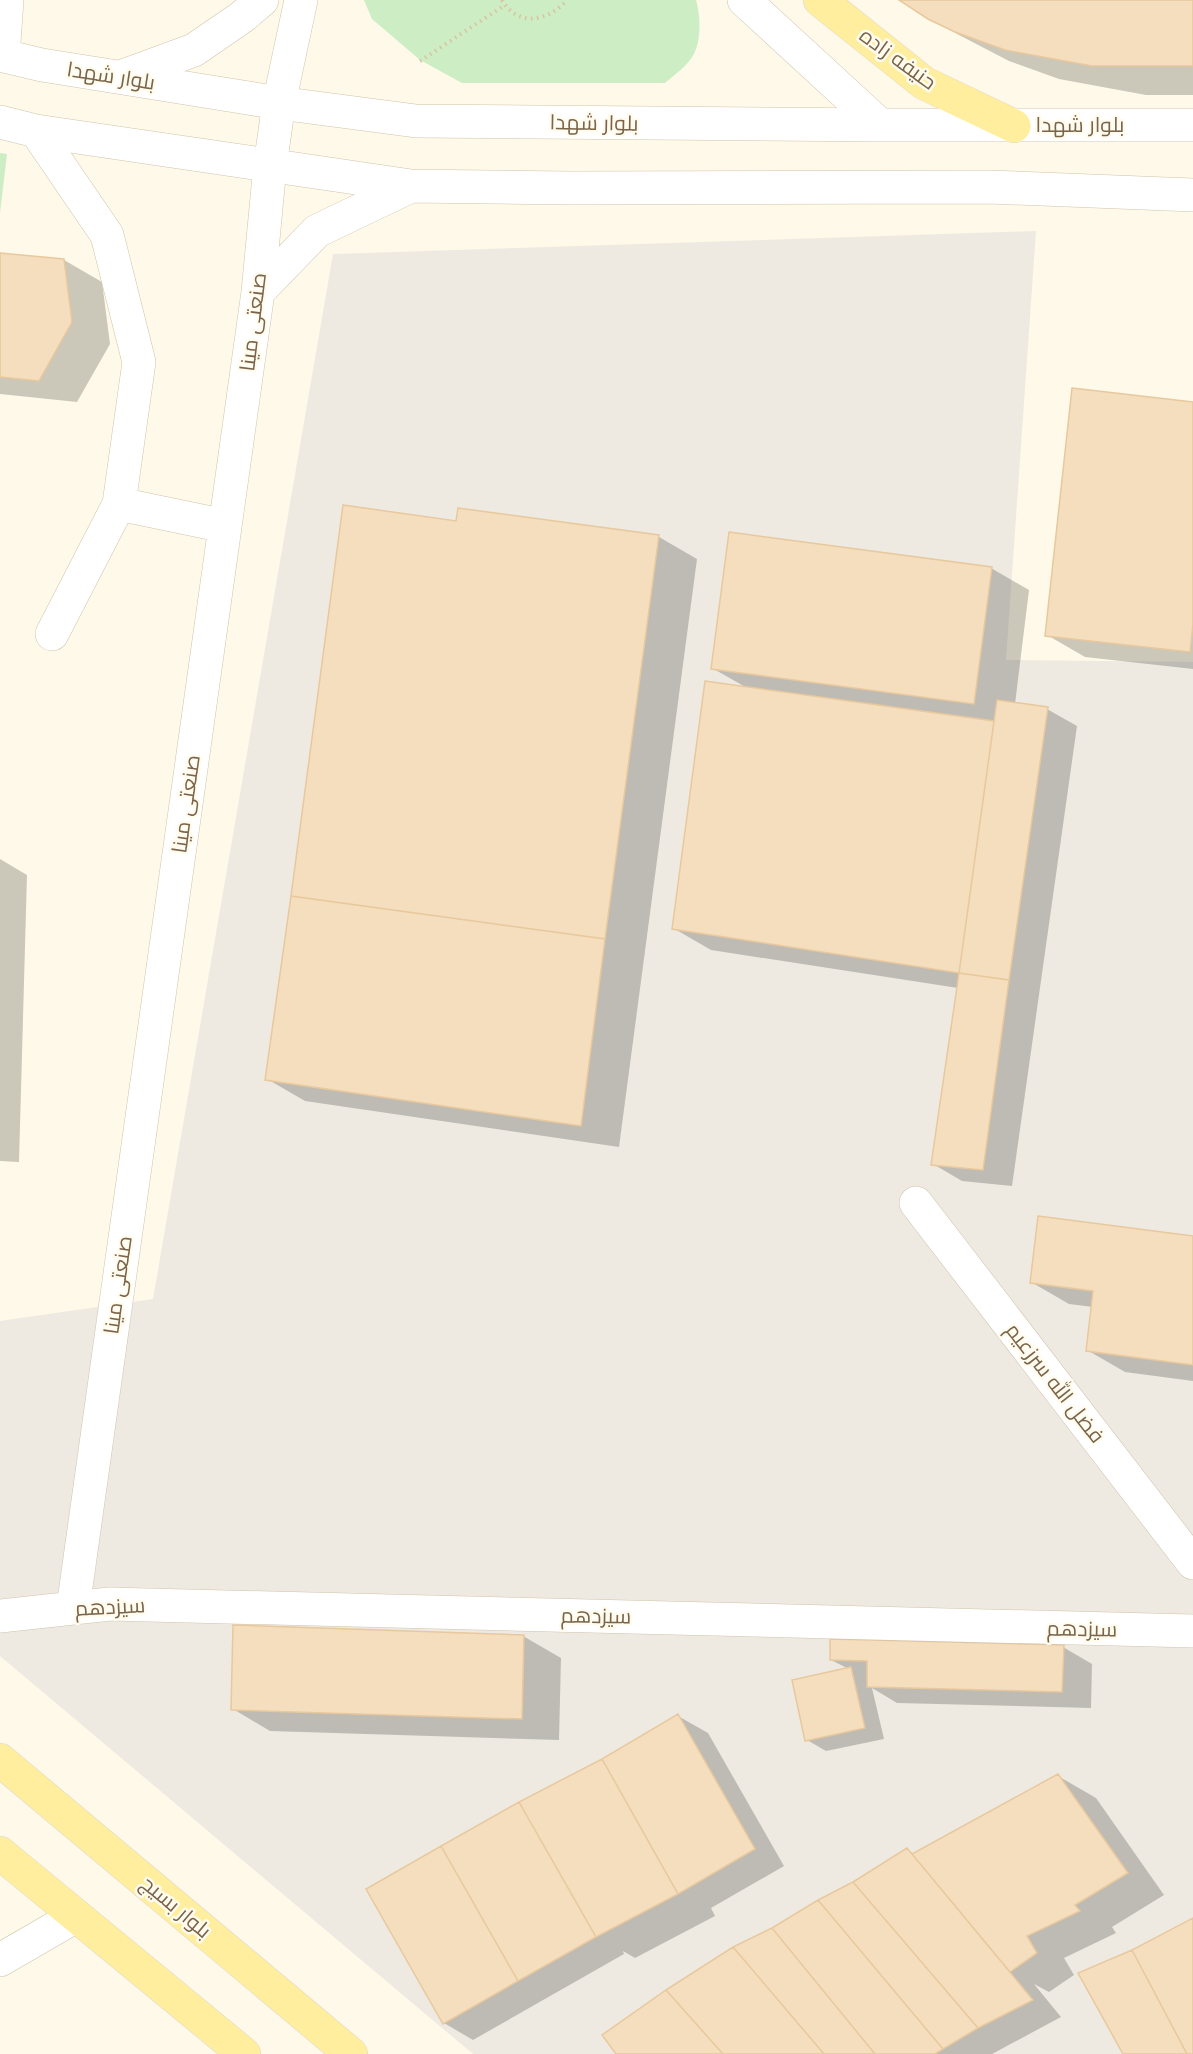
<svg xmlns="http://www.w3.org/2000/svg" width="1193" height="2054" font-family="Montserrat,Cairo,sans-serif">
<rect width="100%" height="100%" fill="#fef9e8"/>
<path fill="#eeeae1" d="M1036 231 1006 660 1193 662V2054H473L0 1656V1321L153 1299 333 254Z"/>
<path fill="#cdedc5" d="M364 0H696C701 17 702 46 690 60 683 69 673 76 665 83H462L420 60 372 19Z
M0 153 7 154 0 213Z"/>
<path fill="#0003" d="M901 0H1193V95H1146L1059 79 1009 61 959 35Z
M0 255 64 260 102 282 110 344 77 402 0 394Z
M1193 404V669L1085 657 1047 635Z
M458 522 659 537 697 559 619 1147 305 1101 267 1079Z
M991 568 1029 590 1015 704 1047 709 1077 726 1012 1186 962 1181 933 1164 958 988 711 950 673 928 749 689 712 668Z
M0 859 27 875 19 1162 0 1161Z
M1193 1237V1381L1125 1372 1087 1350 1093 1307 1069 1304 1031 1282Z
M523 1636 561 1658 559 1740 270 1731 233 1709Z
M1063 1647 1092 1664 1091 1708 897 1703 872 1688 884 1739 826 1751 807 1740 849 1669 831 1660Z
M678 1716 708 1733 784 1866 711 1908 715 1916 635 1958 623 1951 624 1954 473 2040 444 2023 602 1760Z
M1058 1776 1096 1798 1164 1895 1112 1927 1116 1933 1064 1958 1074 1975 1049 1992 1034 1984 1061 2017 992 2054H618L772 1929 854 1883 907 1850 914 1854Z"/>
<path fill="#f5debe" stroke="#e8c89d" stroke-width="1.5" d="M899 0H1193V66H1092L1005 50 955 32 928 19Z
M0 253 64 259 72 322 39 381 0 377Z
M1072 388 1193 402V624L1190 652 1045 636Z
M343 505 456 521 458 508 659 535 605 939 291 896Z
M729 532 992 567 974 704 711 669Z
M705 681 994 721 959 973 672 929Z
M997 700 1048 707 1009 980 959 973Z
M291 896 605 939 581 1126 265 1080Z
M959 973 1009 980 983 1170 931 1165Z
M1038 1216 1193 1236V1365L1086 1351 1093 1291 1030 1283Z
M233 1625 524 1635 522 1719 231 1710Z
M830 1639 1064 1645 1062 1692 867 1687V1661L830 1660Z
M851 1667 865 1728 805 1741 792 1680Z
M678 1714 755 1849 678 1894 602 1759Z
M602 1759 678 1894 596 1937 519 1802Z
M1058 1774 1128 1873 1075 1905 1080 1911 1027 1936 1037 1953 1010 1972 912 1854Z
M519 1802 596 1937 518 1981 441 1846Z
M441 1846 518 1981 443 2024 366 1889Z
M907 1848 912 1854 1033 2000 978 2028 853 1882Z
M853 1882 978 2028 943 2049 818 1900Z
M818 1900 943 2049 935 2054H875L772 1928Z
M1193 1918V2054H1187L1132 1950Z
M772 1928 875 2054H824L733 1947Z
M733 1947 824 2054H723L666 1990Z
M1132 1950 1187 2054H1123L1078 1973Z
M666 1990 723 2054H616L602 2035Z"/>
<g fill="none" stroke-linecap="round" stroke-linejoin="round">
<g stroke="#d1c3ac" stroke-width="34">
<path id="minor" d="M744 0 880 125
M0 55 42 65 279 103 416 121 880 125H1193
M3 56 7 0
M123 76 194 50 242 17 262 0
M0 122 36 131 411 186 570 188 989 187 1193 195
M36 131 107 235 139 362 119 504 52 634
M258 292 317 231 411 186
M119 504 225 526
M916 1203 1193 1563
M73 1608 258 292 270 166 279 103 301 0
M0 1616 110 1604 1193 1631
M0 1960 76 1916"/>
</g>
<g stroke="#dcd7d0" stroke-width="34">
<path id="major" d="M820 0 924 83 1014 126
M0 1760 351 2054
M0 1853 244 2054"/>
</g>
<path stroke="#dac2a0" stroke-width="4" stroke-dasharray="1.5 4.5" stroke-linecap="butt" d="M502 0C518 28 549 21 567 0
M420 61 505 5"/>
<use href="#minor" stroke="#fff" stroke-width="33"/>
<use href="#major" stroke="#ffee9d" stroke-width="33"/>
</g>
<g text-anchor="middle" stroke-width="5" stroke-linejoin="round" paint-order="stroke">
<g font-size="21" fill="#7a644a" stroke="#fffcef">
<text transform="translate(898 59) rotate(36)" y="7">حنیفه زاده</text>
<text transform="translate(111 76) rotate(9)" y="7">بلوار شهدا</text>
<text transform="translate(594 123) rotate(1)" y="7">بلوار شهدا</text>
<text x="1080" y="132">بلوار شهدا</text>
<text transform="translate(253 322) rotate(-83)" y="7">صنعتی مینا</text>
<text transform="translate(186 804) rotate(-82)" y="7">صنعتی مینا</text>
<text transform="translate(118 1285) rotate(-82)" y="7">صنعتی مینا</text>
<text transform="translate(1055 1383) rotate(52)" y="7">فضل الله سرزعیم</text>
<text transform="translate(110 1607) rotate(-3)" y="7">سیزدهم</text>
<text transform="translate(596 1616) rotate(1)" y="7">سیزدهم</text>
<text transform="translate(1082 1629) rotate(1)" y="7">سیزدهم</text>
<text transform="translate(176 1907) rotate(40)" y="7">بلوار بسیج</text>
</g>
</g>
</svg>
